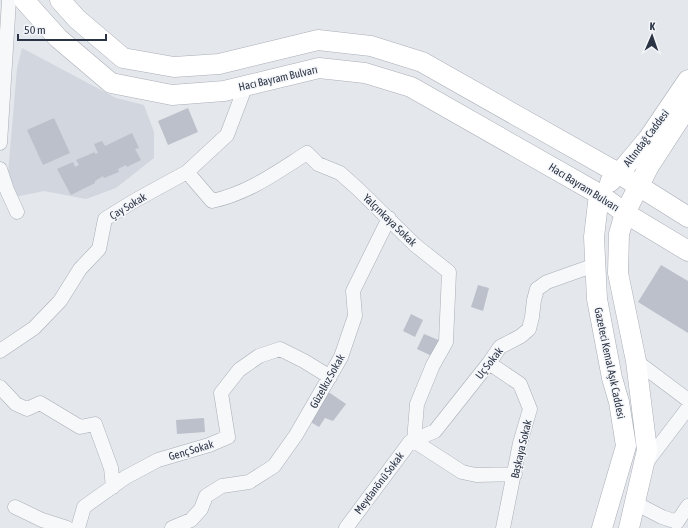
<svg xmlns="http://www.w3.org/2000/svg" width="688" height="528" font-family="'Asap Condensed',sans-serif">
<rect width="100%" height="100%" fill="#e4e7ec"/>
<path fill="#d2d6de" d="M22 48 116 98 144 105 154 132V158L116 188 86 199 44 191 15 197 8 174 17 68Z"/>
<path fill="#bbc0ca" d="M188 108 198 132 168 145 158 121Z
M54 118 70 153 43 165 27 130Z
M132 133 139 148 135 149 141 160 127 167 126 165 118 169 119 172 104 178 103 176 95 181V183L71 195 57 169 73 162 75 167 79 165 76 160 95 152V154L98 153 94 144 102 141 105 146Z
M661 265 688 281V333L638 302Z
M478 285 489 288 483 311 471 307Z
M411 314 423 320 415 337 403 331Z
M424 334 441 341 434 357 417 349Z
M327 391 346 404 333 421 325 418 319 427 309 421Z
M204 418 205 432 177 434 176 420Z"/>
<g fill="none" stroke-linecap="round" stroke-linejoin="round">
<g stroke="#a9aeb7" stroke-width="15">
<path id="street" d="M0 143 9 0
M0 169 7 190 17 212
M187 172 212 201C249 193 277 172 307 153L318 164 340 173 358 189 415 245 449 272 446 342 433 365 417 404 414 441
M0 351 34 328 60 301 80 269 99 249 105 219 134 201 187 172 227 135 246 85
M636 361 688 400
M489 363 520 384 530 409 520 443 503 528
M0 387 16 404 27 409 40 403 80 427 95 424 111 468 113 487
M414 441 462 472 476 475 515 474
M646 463 688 408
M635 503 662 517 677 522 688 506
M15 507 42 520 67 528
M78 528 84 507 126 477 158 460 209 445 228 437 221 393 239 370 259 356 280 349 304 361 330 377
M172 528 191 520 201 509 206 496 222 486 249 482 274 466 296 435 341 357 355 316 353 291 389 218
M346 528 410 442 435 431 489 363 500 347 521 336 529 329 532 317 534 300 537 289 547 282 595 265"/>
</g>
<g stroke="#a9aeb7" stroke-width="21">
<path id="secondary" d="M24 0 58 38 111 83 172 95 224 91 319 68 365 73 411 87 599 194 625 213 688 251
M60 0 77 19 123 58 174 67 219 64 318 40 371 46 422 62 618 173 688 217
M610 182 627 164 648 139 688 80
M599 194 594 237 597 299 612 378 619 402 626 446 602 528
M629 528 647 450 636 361 618 273 619 234 625 213 649 166 688 106"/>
</g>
<use href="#street" stroke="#f7f8fa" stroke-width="14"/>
<use href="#secondary" stroke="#fff" stroke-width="20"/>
</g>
<g text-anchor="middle" stroke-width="3" stroke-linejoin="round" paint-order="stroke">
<g font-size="11" fill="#2b3445" stroke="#f4f6f9">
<text transform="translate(278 78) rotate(-13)" y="4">Hacı Bayram Bulvarı</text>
<text transform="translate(646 138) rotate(-53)" y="4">Altındağ Caddesi</text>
<text transform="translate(584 187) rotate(32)" y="4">Hacı Bayram Bulvarı</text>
<text transform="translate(128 206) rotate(-31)" y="4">Çay Sokak</text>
<text transform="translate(390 220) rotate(44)" y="4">Yalçınkaya Sokak</text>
<text transform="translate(489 363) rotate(-52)" y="4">Uç Sokak</text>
<text transform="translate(610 363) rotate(78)" y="4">Gazeteci Kemal Aşık Caddesi</text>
<text transform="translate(327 381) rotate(-61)" y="4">Güzelkız Sokak</text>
<text transform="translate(521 449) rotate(-77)" y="4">Başkaya Sokak</text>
<text transform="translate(191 450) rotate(-17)" y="4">Genç Sokak</text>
<text transform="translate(379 483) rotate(-53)" y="4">Meydanönü Sokak</text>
</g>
</g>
<g transform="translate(652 36) rotate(2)" stroke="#f4f6f9" stroke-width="3" paint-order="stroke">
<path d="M0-3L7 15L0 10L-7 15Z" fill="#2b3445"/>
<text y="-6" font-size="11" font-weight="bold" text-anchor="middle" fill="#2b3445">K</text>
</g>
<path d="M18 34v6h88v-6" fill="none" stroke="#2b3445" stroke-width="2"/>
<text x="24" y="34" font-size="12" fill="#2b3445" stroke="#f4f6f9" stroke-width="3" paint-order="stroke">50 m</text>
</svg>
